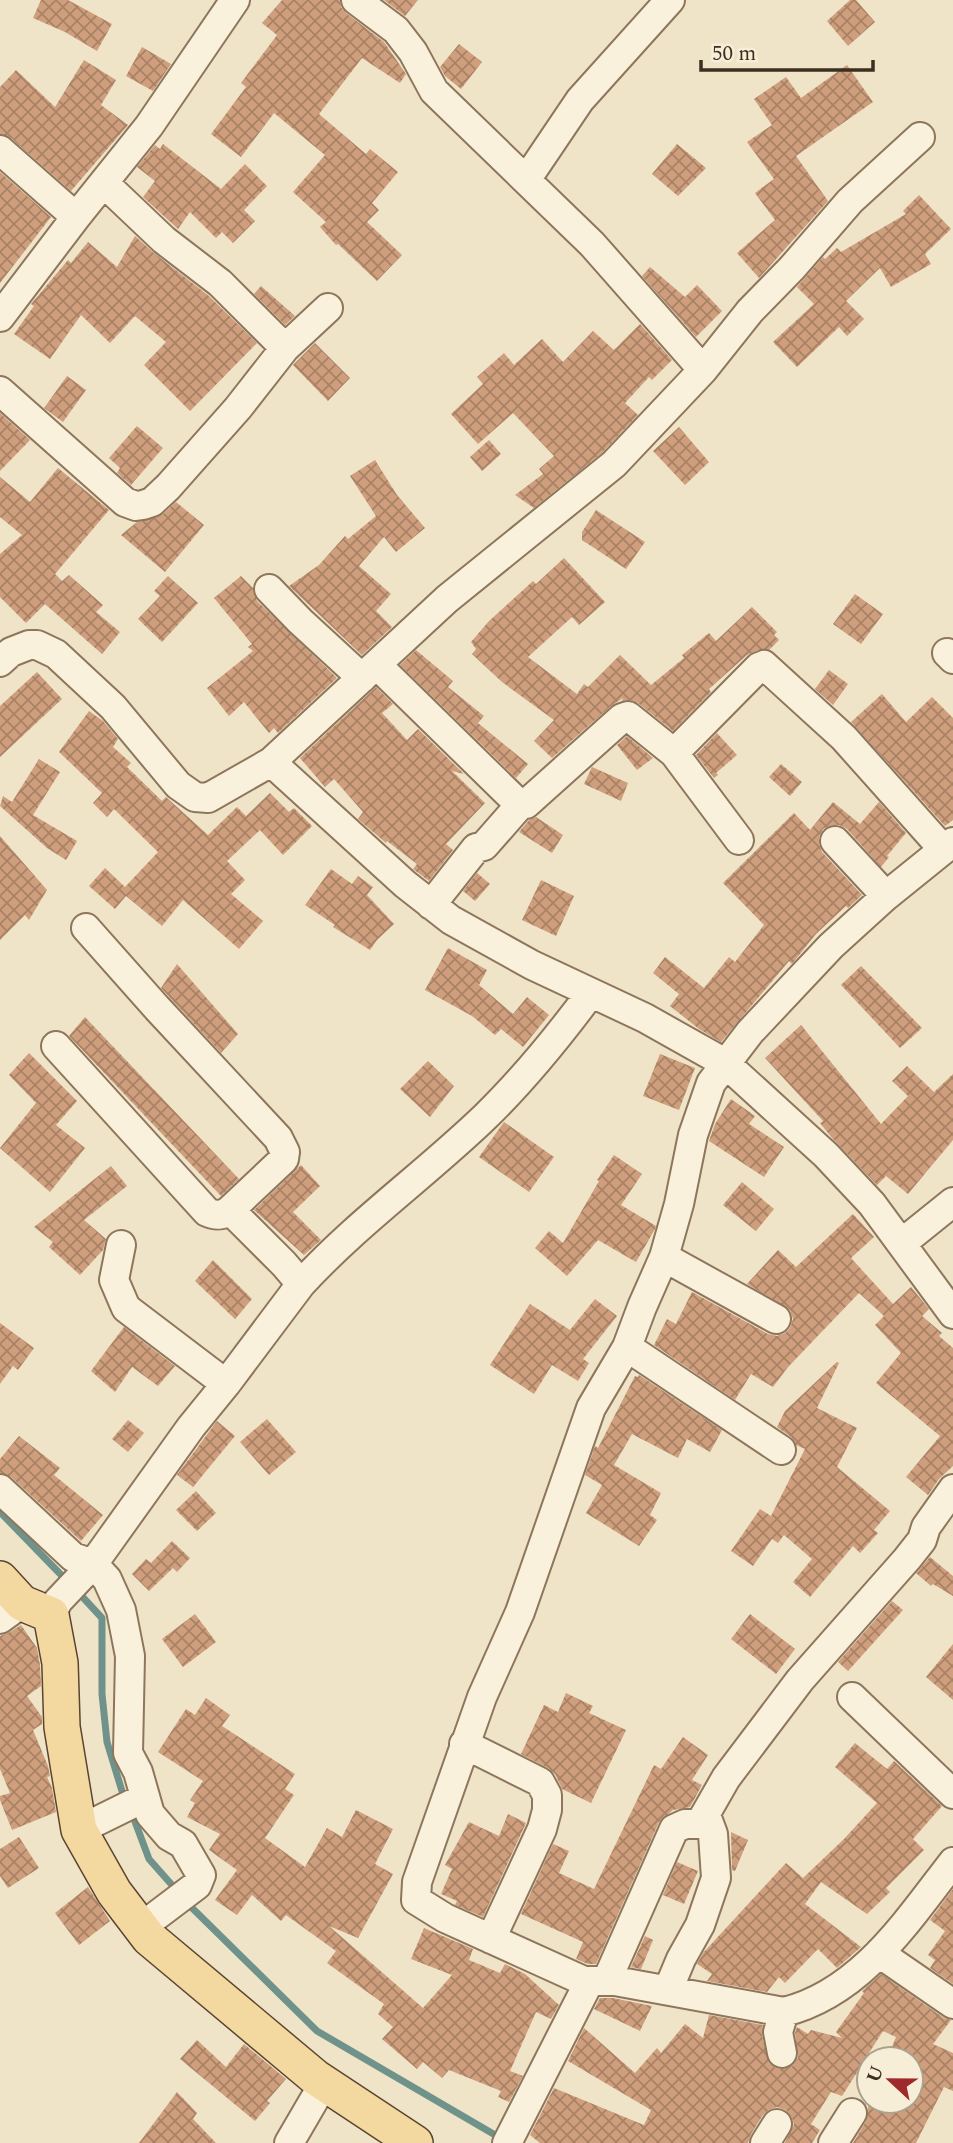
<svg xmlns="http://www.w3.org/2000/svg" width="953" height="2143" font-family="Spectral,serif">
<defs>
<pattern id="building-cross-hatch" width="8" height="8" patternUnits="userSpaceOnUse" patternTransform="scale(1.75)"><rect width="8" height="8" fill="#cf9f7d"/><path d="M0 0l8 8M0 8l8-8" fill="none" stroke="#a98266"/></pattern>
</defs>
<rect width="100%" height="100%" fill="#f0e4c8"/>
<g fill="none" stroke-linecap="round" stroke-linejoin="round">
<path stroke="#6f938a" stroke-width="7" d="M0 1512 69 1583
M77 1591 102 1618V1694L107 1742 125 1801
M131 1811 149 1859 179 1893
M186 1902 317 2031 502 2139"/>
</g>
<path fill="url(#building-cross-hatch)" d="M41 0H68L112 24 97 51 65 32 33 18Z
M282 0H340L341 7 346 13 384 42 406 74 400 83 362 58 319 114 366 154 370 149 398 172 372 203 379 210 367 222 402 255 377 281 338 244 336 245 320 227 326 222 293 192 325 155 274 113 241 157 211 134 246 87 241 83 277 35 262 23Z
M384 0H418L405 16Z
M850 0H856L875 22 848 46 827 21Z
M459 44 482 62 461 89 445 76 440 67Z
M142 47 171 64 153 91 126 76Z
M84 60 116 80 101 105 128 125 71 191 11 138 0 134V87L16 70 55 107Z
M847 65 873 102 796 156 828 201 759 278 737 253 775 220 755 193 774 179 747 142 772 125 754 99 786 77 801 98Z
M163 144 221 189 245 164 267 186 244 210 255 221 233 243 222 232 216 238 190 212 178 229 143 197 155 181 137 167 155 145 160 149Z
M677 144 706 168 678 196 652 174Z
M0 172 51 217 0 283Z
M919 195 951 229 925 254 931 264 891 287 880 268 846 301 864 319 847 336 839 327 797 367 773 342 814 304 797 287 823 257 825 259 837 248 841 252 906 214 903 211Z
M135 236 154 253 209 296 257 343 190 411 144 365 166 342 135 316 110 343 81 315 50 359 14 334 34 306 31 304 68 260 71 263 88 242 117 267Z
M650 267 685 297 697 285 722 311 696 337 642 276Z
M261 286 295 316 285 325 254 294Z
M640 324 672 360 652 380 649 377 625 403 638 415 603 452 534 508 515 495 543 474 539 469 554 456 513 413 478 444 451 414 483 384 477 377 504 353 514 365 542 339 563 362 593 331 614 350Z
M315 343 350 378 328 401 293 365Z
M67 376 86 390 63 422 44 408Z
M0 413 30 440 0 471Z
M137 426 163 448 131 485 117 473 120 468 109 458Z
M679 427 709 462 685 485 653 451Z
M489 440 501 454 482 471 470 457Z
M375 460 397 495 425 528 396 552 384 537 359 566 391 594 376 611 392 627 362 655 289 586 319 565 345 536 348 539 376 516 350 476Z
M58 468 109 510 55 574 62 581 69 575 103 605 96 612 120 632 102 654 45 604 26 623 0 597V554L22 535 0 517V477L30 502Z
M176 502 204 525 165 572 121 535 137 522 163 514Z
M596 510 645 542 626 569 582 540V532Z
M564 558 605 602 579 625 572 617 528 657 577 694 584 684 588 687 620 655 651 685 684 658 682 655 709 633 716 641 752 607 777 632 774 635 779 640 769 650H758L747 655 709 689 711 692 673 731 638 703 630 700 622 701 623 698 611 706 552 758 534 741 554 720 502 682 472 654 476 649 471 642 489 621 533 581 536 584Z
M168 576 198 603 162 642 138 619 160 596 154 591Z
M241 576 253 588 257 601 337 678 278 733 274 728 269 733 244 702 229 716 207 688 253 651 248 647 252 644 214 598Z
M855 594 883 614 861 644 833 624Z
M416 650 453 681 448 687 484 716 478 723 528 764 516 778 400 665Z
M829 670 848 684 833 705 815 689Z
M37 672 62 699 0 757V706Z
M376 687 393 704 382 713 407 740 418 729 464 774 452 771 485 803 446 844 453 850 429 881 413 869 417 864 387 841 386 843 358 819 363 812 334 779 325 787 300 758Z
M882 694 906 722 932 697 953 718V820L945 826 851 722Z
M89 711 103 721 118 739 113 747 131 763 127 767 162 801 166 797 208 835 237 807 246 816 270 793 289 812 294 808 312 826 283 855 260 830 227 861 245 880 231 894 263 921 239 949 183 900 162 926 126 896 115 909 89 886 105 868 125 887 158 852 114 809 107 817 93 803 102 793 59 752Z
M717 733 737 755 716 773 718 775 714 778 696 755Z
M627 736 653 758 637 770 617 745Z
M39 759 60 772 33 815 77 841 66 860 47 848 0 806 3 796 12 802Z
M781 764 802 782 790 796 769 777Z
M592 767 628 783 621 801 584 784Z
M833 802 860 824 879 802 906 833 887 856 889 857 881 867 847 829 839 825H832L823 829 819 837V844L822 852 862 895 848 908 846 906 816 934 792 964 789 961 721 1042 699 1029 670 1006 679 994 653 973 665 957 704 988 729 957 735 962 764 925 723 883 794 813 810 830Z
M536 817 563 835 552 853 519 832 529 820Z
M0 836 47 890 29 920 25 915 0 940Z
M331 869 352 884 358 876 373 887 367 895 394 924 377 940 370 950 333 927 335 925 305 905Z
M477 873 490 884 475 901 463 891Z
M541 880 574 896 556 936 522 920Z
M448 948 487 970 479 985 513 1014 527 997 549 1015 523 1047 501 1029 495 1035 472 1016 425 990Z
M177 964 238 1034 221 1053 161 988Z
M861 966 922 1028 900 1048 841 985Z
M85 1017 239 1179 221 1196 69 1036Z
M801 1025 881 1124 908 1096 892 1081 907 1066 934 1092 953 1074V1140L908 1194 886 1176 877 1185 832 1138 820 1123 823 1121 765 1058Z
M29 1053 77 1101 56 1125 85 1148 50 1192 0 1148 36 1103 9 1075Z
M660 1054 695 1068 679 1110 643 1096Z
M428 1061 454 1086 430 1117 400 1089Z
M731 1099 755 1116 749 1124 784 1147 764 1177 709 1141 715 1124Z
M504 1122 554 1157 529 1192 479 1157Z
M614 1155 642 1174 621 1205 656 1226 655 1229 636 1262 598 1240 567 1276 535 1248 549 1231 563 1243 599 1181 597 1180Z
M301 1165 320 1186 293 1212 321 1240 304 1255 254 1210Z
M111 1166 127 1186 84 1220 106 1239 103 1250 80 1275 49 1247 53 1242 34 1227Z
M742 1182 774 1209 756 1231 723 1205Z
M853 1214 874 1237 851 1258 893 1304 911 1287 929 1309 922 1316 942 1333 939 1336 953 1348V1466L939 1479 928 1495 906 1477 940 1436 876 1383 901 1353 875 1325 884 1316 859 1293 788 1367 773 1387 751 1374 735 1400 654 1345 667 1319 676 1324 692 1292 768 1334 777 1336 785 1333 790 1328 793 1319 790 1310 747 1284 778 1250 796 1267Z
M213 1260 252 1299 235 1319 195 1281Z
M595 1299 617 1316 583 1359 589 1363 578 1381 552 1365 534 1394 490 1365 530 1304 570 1330Z
M0 1323 34 1348 18 1370 13 1366 0 1384Z
M124 1327 175 1366 158 1386 132 1367 115 1392 91 1371Z
M837 1362 839 1363 817 1408 857 1428 837 1467 890 1511 874 1530 878 1533 860 1553 853 1546 810 1597 793 1582 812 1559 784 1535 778 1543 772 1539 753 1566 731 1551 760 1509 771 1516 805 1449 796 1445 791 1437 777 1427 785 1411Z
M639 1375 722 1430 710 1452 687 1439 678 1458 632 1434 614 1465 661 1493 650 1515 657 1520 639 1546 586 1513 602 1485 585 1475 595 1446 598 1448 635 1376 638 1377Z
M267 1419 296 1452 269 1475 240 1442Z
M128 1420 144 1433 128 1452 112 1439Z
M217 1421 235 1436 193 1487 177 1475Z
M19 1436 60 1468 54 1475 103 1515 81 1541 11 1477 0 1473V1459Z
M196 1491 216 1513 197 1531 176 1510Z
M172 1541 190 1558 177 1572 173 1568 149 1591 132 1574 146 1559 151 1563Z
M930 1557 953 1576V1596L933 1584 931 1586 916 1573Z
M892 1601 903 1610 848 1671 838 1662Z
M195 1614 216 1642 183 1667 162 1639Z
M750 1614 795 1649 776 1674 731 1639Z
M21 1625 37 1648 40 1665 41 1686 27 1696 42 1717V1724L33 1730 48 1766 50 1776 47 1777 52 1788 56 1812 12 1830 0 1800V1796L10 1793 0 1769V1636L10 1632Z
M953 1644V1700L926 1677Z
M566 1693 593 1706 589 1713 626 1730 591 1803 562 1789 555 1774 548 1768 521 1754 544 1705 558 1712Z
M206 1698 230 1715 222 1726 295 1774 285 1789 294 1795 265 1838 305 1867 327 1828 342 1837 356 1810 393 1829 375 1864 393 1874 358 1938 329 1926 423 2008 452 1975 411 1959 424 1928 473 1949 469 1960 500 1973 505 1964 525 1974 559 2005 551 2019 536 2012 510 2071 523 2076 509 2102 498 2097 501 2091 449 2070 442 2078 423 2062 417 2069 382 2039 393 2027 378 2014 384 2004 327 1963 336 1951 286 1915 281 1921 252 1895 237 1915 215 1900 237 1870 209 1850 220 1834 187 1817 195 1803 190 1800 203 1781 158 1752 186 1709 195 1715Z
M683 1737 708 1755 692 1780 702 1785 690 1807 673 1810 659 1822 596 1964H588L576 1959 583 1942 521 1914 553 1844 569 1851 559 1873 594 1889 654 1765 661 1769Z
M855 1743 887 1769 894 1761 942 1806 913 1839 924 1850 886 1888 890 1892 867 1914 821 1882 805 1904 861 1947 837 1968 818 1949 785 1983 779 1977 767 1992 707 1981 712 1974 697 1964 703 1953 786 1863 803 1878 844 1839 877 1803 835 1767Z
M508 1814 526 1823 483 1917 455 1905 457 1901 441 1894 452 1869 445 1865 469 1822 499 1836Z
M731 1832 748 1840 735 1871 732 1870Z
M19 1837 39 1868 8 1888 0 1876V1849Z
M677 1862 698 1871 684 1904 663 1895Z
M88 1887 110 1921 79 1945 55 1913Z
M953 1889V1984L930 1968 935 1960 928 1955 945 1931 930 1920Z
M645 1936 653 1940 641 1969 631 1967Z
M881 1974 944 2018 951 2020 933 2044 953 2053V2091L944 2087 916 2143H853L866 2121 869 2101H911V2059H887L896 2037 883 2031 869 2053V2064L865 2060 842 2096 831 2092 811 2124 820 2130 812 2143H785L794 2124 791 2116 786 2110 777 2107 769 2110 763 2115 751 2134 748 2143H540L530 2135 554 2088 644 2125 651 2110 568 2061 584 2028 635 2073 657 2048 661 2053 685 2024 703 2038 709 2015 763 2025 762 2035 769 2063 776 2068 784 2069 792 2066 798 2058 795 2033 797 2027 808 2034 811 2030 842 2038 836 2032 864 1993 862 1991Z
M600 1998H613L652 2006 640 2031 594 2009Z
M197 2040 226 2067 244 2044 286 2079 267 2101 270 2103 255 2121 180 2059Z
M177 2092 197 2113 193 2119 216 2143H139Z"/>
<g fill="none" stroke-linecap="round" stroke-linejoin="round">
<g stroke="#8d765c" stroke-width="32">
<path id="minor" d="M356 0 396 30 413 52 434 91 592 244 703 370
M0 150 76 217
M526 180 580 100 670 0
M105 184 164 240 220 283 285 348
M0 317 76 217 149 126 235 0
M0 391 125 502 136 506 143 505 152 502 168 487 238 408 285 348 328 308
M269 589 300 621 362 678
M947 653 953 659
M0 662 11 652 29 645H37L56 654 113 707 178 785 195 797 208 798 271 762 447 599 614 464 703 370 750 311 792 268 850 201 920 137
M377 665 520 805 526 804 622 718 628 716 674 753 739 840
M674 753 759 667 764 665 844 738 943 849
M271 762 405 884 451 920 532 965 645 1018 725 1063 826 1155 872 1204 953 1314
M835 841 886 896
M953 842 886 896 831 946 750 1032 711 1083 693 1135 679 1204 664 1257 642 1307 627 1347 591 1408 520 1612 482 1697 417 1882 416 1900 445 1918 584 1981H615L784 2012C861 1993 907 1921 953 1862
M431 905 476 848 484 846 520 805
M56 1046 207 1212C216 1216 222 1216 230 1210L284 1159 285 1152 278 1138 157 1008 86 928
M902 1243 953 1202
M121 1245 114 1280 126 1308 226 1384
M664 1257 776 1319
M301 1284C358 1222 426 1174 486 1116 525 1078 558 1037 590 994
M627 1347 781 1450
M0 1489 73 1557 93 1564 191 1427 226 1384 301 1284 284 1264 230 1210
M51 1615 58 1601 93 1564 107 1579 121 1610 130 1656 128 1753 138 1772 150 1814 169 1836 183 1844 201 1875 197 1885 140 1928
M0 1619 22 1603
M852 1697 953 1794
M464 1744 540 1782 547 1795V1810L542 1829 491 1939
M79 1830 144 1798
M879 1953 953 2004
M607 1980 674 1829 685 1824H698L702 1820 726 1778 800 1680 907 1559 922 1540 926 1527 953 1489
M668 1990 681 1959 700 1925 716 1878 713 1834 706 1815
M782 2053 778 2032 784 2012
M289 2143 324 2083
M507 2143 589 1982
M765 2143 777 2124
M833 2143 852 2113"/>
</g>
<g stroke="#5b4430" stroke-width="38">
<path id="major" d="M0 1579 22 1603 51 1615 60 1663 62 1727 79 1830 114 1892 149 1938 315 2077 415 2143"/>
</g>
<use href="#minor" stroke="#faf1dc" stroke-width="28"/>
<use href="#major" stroke="#f3d9a0" stroke-width="35"/>
</g>
<g transform="translate(890 2080) rotate(292)"><circle r="33" fill="#f7eed8" stroke="#ada18e" stroke-width="2"/>
<path d="M0-5L12 26L0 18L-12 26Z" fill="#9e2a2b"/>
<text y="-10" font-size="19" font-weight="bold" text-anchor="middle" fill="#3d2e20">U</text>
</g>
<path d="M701 60v10h172v-10" fill="none" stroke="#3d2e20" stroke-width="3.5"/>
<text x="712" y="60" font-size="21" fill="#3d2e20" stroke="#f7eed8" stroke-width="5" paint-order="stroke">50 m</text>
</svg>
